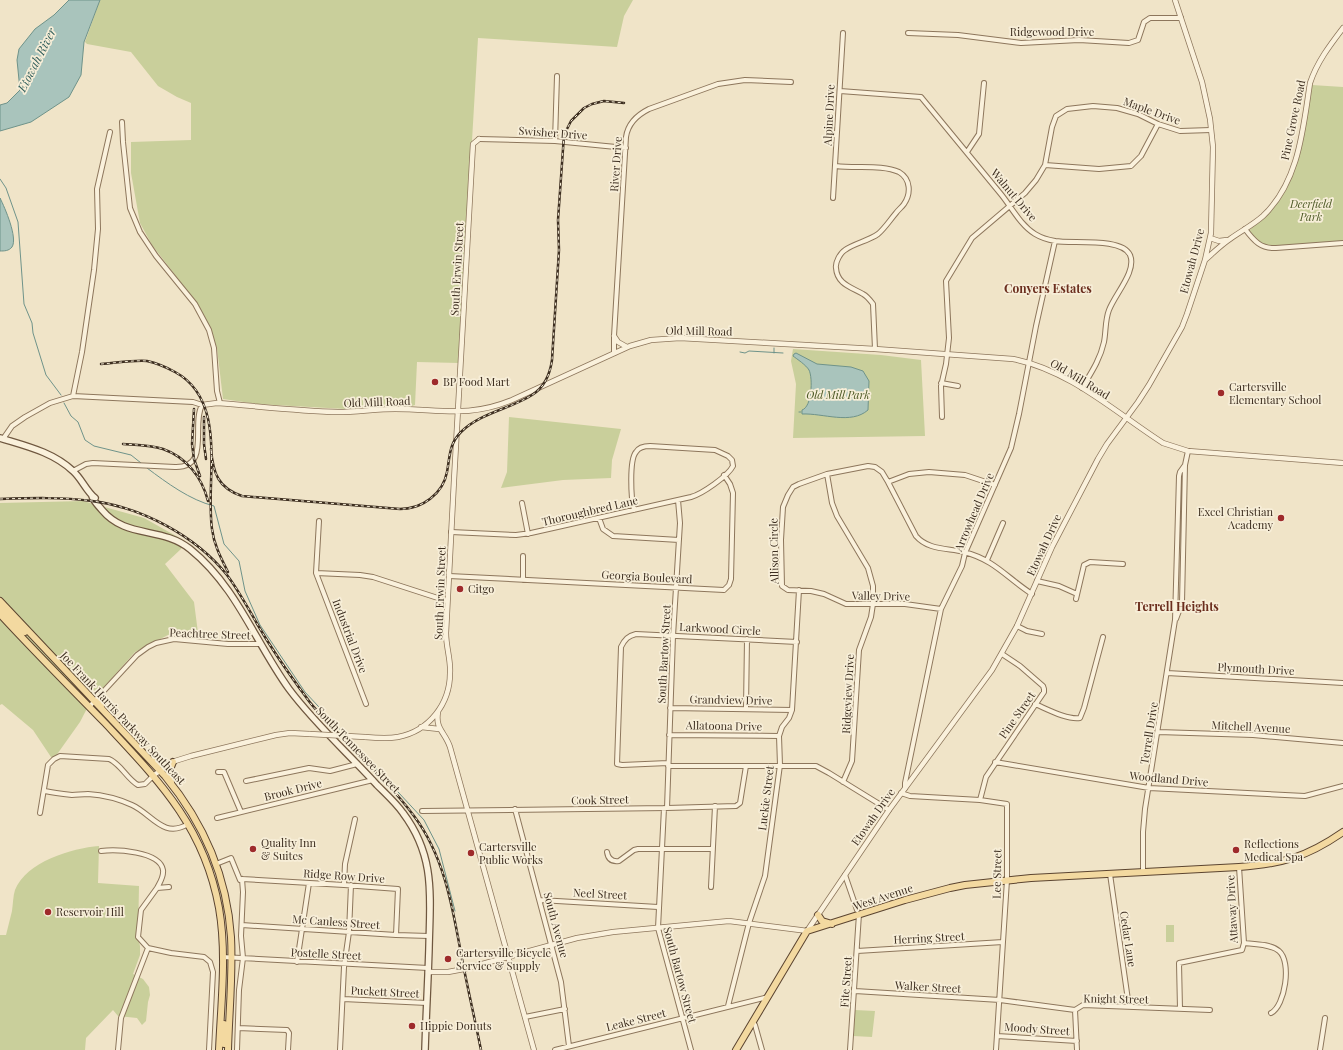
<svg xmlns="http://www.w3.org/2000/svg" width="1343" height="1050" font-family="'Playfair Display',serif">
<rect width="100%" height="100%" fill="#f0e4c8"/>
<path fill="#c9cf9b" d="M100 0H633L624 16 617 47 478 38 459 363 417 362 415 405 409 407 382 406 346 409 257 404 223 399 217 348 203 314 179 280 152 245 140 223 131 173V142L191 140V103L177 97 158 86 131 52 87 44 85 42Z
M1312 85 1343 87V241L1275 247C1262 245 1256 240 1249 231 1257 221 1268 215 1276 205 1301 170 1305 126 1312 85Z
M793 349 881 355 921 360 925 436 793 438 796 384 791 361Z
M509 417 621 429 612 460 611 478 563 480 501 488 507 472Z
M83 501 144 518 185 541 181 549 165 564 194 602 198 633 168 635 135 652 103 688 95 693 80 722 53 760 33 730 2 704 0 705V503Z
M99 846 98 883 139 886 138 937 140 946V955L133 974 143 979 149 987 150 995 148 1002 146 1021 142 1025 137 1018 118 1016 113 1010 86 1038 85 1050H0V935H6C8 927 10 919 12 911 13 904 13 896 15 890 26 862 72 848 99 846Z
M1166 925H1174V942H1166Z
M855 1010 875 1011 872 1037 853 1036Z"/>
<path fill="#a9c4bc" stroke="#6f938a" d="M69 0H100L84 42 81 75 69 97 31 122 0 131V105L7 103 20 90 17 60 19 49 35 29 54 15Z
M0 198C5 208 18 238 12 247 9 251 4 251 0 251Z
M796 353 817 364 851 367 863 371 869 381 868 410C851 425 823 413 802 414V410C812 407 813 378 809 370 806 365 797 359 793 356L794 354Z"/>
<g fill="none" stroke-linecap="round" stroke-linejoin="round">
<path stroke="#6f938a" stroke-width="1" d="M0 179 6 188 18 222 24 304 32 323 33 333 46 375 61 395
M740 352 745 353 749 351 783 353
M774 353V348
M64 403 71 416 78 422 85 440 94 446 131 455 141 463
M799 412H801
M147 468C167 483 190 500 214 506L224 544 239 561 245 591 260 625 305 692 344 734
M348 738 424 820 439 849 455 911"/>
<g stroke="#8d765c" stroke-width="6">
<path id="minor" d="M908 33 958 35 1021 43 1079 40 1129 43 1138 40 1144 22 1150 18H1181
M840 91 921 97C947 129 974 161 1000 193 1011 206 1020 225 1035 234 1040 237 1049 240 1055 241 1072 244 1122 237 1130 255 1137 271 1115 294 1109 310 1105 320 1106 332 1104 342 1100 360 1091 373 1082 388
M122 122 123 142 130 208 140 232 156 256 195 304 209 330 214 348 217 391 220 403
M479 139 555 141 626 148
M555 141 557 76
M967 152 979 134 984 83
M1045 165 1099 169 1131 166 1141 156 1158 124
M836 166C855 169 882 164 899 172 911 179 911 194 904 204 902 207 898 210 896 213 890 220 885 228 878 234 868 241 855 243 845 250 840 253 835 263 836 268 837 284 851 287 863 294 867 296 870 300 873 304L875 349
M833 198 843 33
M1245 229C1254 241 1261 249 1276 248L1343 243
M614 353V336L626 137C628 123 637 115 649 109L718 84 745 80 791 82
M941 383 958 386
M73 396 82 352 94 270 98 229 97 189 110 132
M942 417 941 386 946 364 949 338 946 281 972 238 1025 193 1036 180 1045 165 1052 127 1056 116 1067 109 1093 106 1117 108 1138 114 1158 124 1180 131 1211 130
M3 439 12 426 25 417 50 403 73 396 193 402 202 405C191 425 211 468 175 467L93 463 86 464 73 471
M827 474 832 503 837 516 868 568 873 586V604L871 617 859 650 852 761 843 782
M888 482 909 474 929 472 965 475 995 485
M522 503 528 534
M599 518 603 529 613 536 679 540
M319 521 316 573 366 704
M451 532 516 535 531 533 691 497C702 494 728 476 733 466L732 460 728 456 715 450 650 446C644 446 639 447 636 452 629 460 631 499 634 510
M987 560 1003 523
M316 573 360 575 373 577 447 601
M449 576 724 590 729 585 731 579 733 493 730 484 724 475
M523 580V556
M1037 581 1059 586 1077 594
M1076 599 1084 565 1090 562 1123 564
M941 609 905 604H846L824 594 811 591 788 590 782 586 781 540 783 507 788 495 793 487 799 484 827 474 868 466 875 467 882 472 888 482 916 536C928 550 947 548 964 552 995 560 1007 578 1032 594
M1176 619 1182 603 1185 465 1188 451
M1017 626 1027 631 1042 634
M1167 673 1343 683
M1035 704C1047 709 1067 720 1080 718L1084 708 1103 637
M89 707 137 655 148 647 156 643 174 639 228 644H261
M670 708 792 710
M746 708 747 639
M1158 732 1253 735 1343 743
M669 735 779 736
M995 762 1149 788 1305 796 1343 786
M668 763 622 765 617 764 621 647C625 639 628 636 636 634L797 642
M668 766H816L829 773 889 810
M218 772H224L241 812
M246 781 309 768 330 771 357 764
M905 788V783L941 609 962 566 965 553 1011 448 1019 414 1036 326 1055 241
M45 791C54 793 63 794 72 795 77 795 82 794 88 794 102 795 119 799 132 805 152 814 163 839 188 824
M901 793 910 796 980 800 1007 804V880L996 1050
M980 800 986 777 1044 692V689L1043 686 1020 666 1002 654
M664 808 658 928 691 1050
M667 808 673 636 680 523 678 500
M515 809 561 982 569 1046
M422 811 667 808 736 806 740 803 746 766
M40 813 48 765 54 759 60 756 109 759C121 764 127 779 138 785L145 784 154 775
M217 818 373 780
M101 851C115 849 160 851 163 870 164 877 160 882 157 888
M607 852C608 859 612 862 619 861L634 850 638 849H712
M216 864 231 858 240 880 242 879 243 892 241 936 243 958 239 990 237 1050
M1143 872V832L1145 809 1175 620 1179 476 1180 472 1185 465
M1110 874 1129 1007
M845 875 857 910
M242 879 344 885 398 889 396 935
M344 885 345 864 355 819
M169 887 157 888 141 910 138 937 148 948 171 953 204 957 210 962 213 972 209 1050
M711 887 715 806
M540 900 658 907
M242 925 396 935 429 936
M1244 943C1254 944 1271 944 1279 951 1292 962 1285 1006 1271 1013
M857 951 1003 942
M222 957 428 968
M297 962 309 883
M855 991 1000 1000 1075 1010 1083 1005 1210 1010
M343 999 427 1003
M728 1006 749 923 765 876 780 765 779 736 782 727 789 718 792 710 799 590
M1180 1009 1179 963 1242 950 1244 943 1239 867
M1075 1010 1077 1050
M525 1017 565 1009
M753 1022 755 1025 762 1050
M238 1028 287 1030 289 1033 288 1050
M997 1036 1077 1041
M118 1050 121 1018 148 948
M340 1050 344 967 349 932 351 885
M555 1050 768 997
M850 1050 859 914
M1320 1050 1325 1018"/>
</g>
<g stroke="#8d765c" stroke-width="6">
<path id="tertiary" d="M1210 238 1219 241 1227 240
M1205 260C1213 253 1221 245 1230 239 1241 231 1253 225 1263 216 1299 182 1303 129 1310 83 1317 62 1330 45 1343 28
M614 336 618 342 627 347
M202 405 217 403C257 406 298 411 338 412 357 412 376 409 395 409 440 409 469 418 512 400L630 346 651 340 680 338 875 349 1013 359C1070 370 1116 413 1163 443L1188 451 1343 463
M438 712C435 729 445 732 450 747L534 1050
M421 727 439 729
M365 737C376 738 387 739 398 737 429 731 450 704 450 673 451 660 446 647 446 633 454 470 464 308 473 144L479 139
M154 775 175 761 191 756 276 735 290 733 310 734
M428 972H448L464 969 577 938 613 932 729 921 800 930 807 931 889 810 992 670 1017 626 1052 547 1098 459 1107 444 1138 402 1149 385 1182 327 1187 314 1205 260 1211 233 1213 147 1210 119 1202 82 1175 0"/>
</g>
<g stroke="#6f573f" stroke-width="8">
<path id="secondary" d="M0 438C26 446 53 452 73 471 82 479 86 491 95 498
M92 496C94 502 98 505 102 510 126 539 161 526 190 549 237 587 255 642 289 689 315 724 348 753 377 785 386 794 396 803 403 813 436 857 430 897 429 948 428 982 426 1016 425 1050"/>
</g>
<g stroke="#5b4430" stroke-width="8">
<path id="primary" d="M0 601 165 776C203 822 227 877 231 937 233 974 229 1013 228 1050
M0 608 25 632
M0 614C34 651 70 687 105 723 159 781 204 826 219 908 227 954 221 1003 219 1050
M99 695 101 706
M153 761 162 764 171 763
M171 782 169 772 173 762
M818 915 822 921 832 924
M224 1024V1044
M736 1050 807 931 905 900 950 888 965 885 1031 878 1239 867C1282 864 1307 857 1343 832"/>
</g>
<use href="#minor" stroke="#faf1dc" stroke-width="4"/>
<use href="#tertiary" stroke="#faf1dc" stroke-width="4.5"/>
<use href="#secondary" stroke="#faf1dc" stroke-width="5.5"/>
<use href="#primary" stroke="#f3d9a0" stroke-width="6"/>
<g stroke="#3d2e20" stroke-width="2.5">
<path id="rail" d="M101 364C116 363 132 360 147 361 156 363 166 367 175 372 229 401 205 480 212 529 214 545 221 558 228 572
M194 409 192 444 194 459 200 476
M204 417V444L206 459
M123 444C136 445 150 445 163 449 186 457 202 477 208 501
M211 449C213 473 218 488 242 496L400 509C422 509 443 494 447 472 450 456 449 444 461 432 480 413 510 409 532 395 545 387 550 374 552 360L559 250 558 220 564 135 571 121 584 108 592 104 604 101 624 103
M0 499C31 498 62 497 92 501 141 507 196 536 227 575 239 591 249 610 259 627 273 651 289 674 306 697 314 709 325 719 335 730 362 758 391 785 414 816 445 857 453 910 462 959 468 990 475 1020 481 1050"/>
</g>
<use href="#rail" stroke="#f7eed8" stroke-width="1" stroke-dasharray="3" stroke-linecap="butt"/>
<g stroke="#8d765c" stroke-width="6" stroke-linecap="butt">
<path id="tertiary-bridge" d="M310 734 365 737"/>
</g>
<use href="#tertiary-bridge" stroke="#faf1dc" stroke-width="4.5"/>
</g>
<g fill="#9e2a2b" stroke="#f7eed8" stroke-width="1.5">
<circle cx="435" cy="382" r="4"/>
<circle cx="1221" cy="393" r="4"/>
<circle cx="1281" cy="518" r="4"/>
<circle cx="460" cy="589" r="4"/>
<circle cx="253" cy="849" r="4"/>
<circle cx="1236" cy="850" r="4"/>
<circle cx="471" cy="853" r="4"/>
<circle cx="48" cy="912" r="4"/>
<circle cx="448" cy="959" r="4"/>
<circle cx="412" cy="1026" r="4"/>
</g>
<g text-anchor="middle" stroke-width="3.5" stroke-linejoin="round" paint-order="stroke">
<g font-size="11" fill="#3d2e20" stroke="#f7eed8">
<text x="1052" y="36">Ridgewood Drive</text>
<text transform="translate(1152 111) rotate(20)" y="4">Maple Drive</text>
<text transform="translate(829 115) rotate(-87)" y="4">Alpine Drive</text>
<text transform="translate(1293 120) rotate(-78)" y="4">Pine Grove Road</text>
<text transform="translate(553 133) rotate(4)" y="4">Swisher Drive</text>
<text transform="translate(616 164) rotate(-86)" y="4">River Drive</text>
<text transform="translate(1014 195) rotate(50)" y="4">Walnut Drive</text>
<text transform="translate(1192 261) rotate(-75)" y="4">Etowah Drive</text>
<text transform="translate(457 269) rotate(-87)" y="4">South Erwin Street</text>
<text transform="translate(699 331) rotate(1)" y="4">Old Mill Road</text>
<text transform="translate(1080 379) rotate(31)" y="4">Old Mill Road</text>
<text transform="translate(377 402) rotate(-2)" y="4">Old Mill Road</text>
<text transform="translate(590 511) rotate(-13)" y="4">Thoroughbred Lane</text>
<text transform="translate(974 512) rotate(-67)" y="4">Arrowhead Drive</text>
<text transform="translate(1044 545) rotate(-65)" y="4">Etowah Drive</text>
<text transform="translate(774 551) rotate(-91)" y="4">Allison Circle</text>
<text transform="translate(647 577) rotate(3)" y="4">Georgia Boulevard</text>
<text transform="translate(440 593) rotate(-88)" y="4">South Erwin Street</text>
<text transform="translate(881 596) rotate(1)" y="4">Valley Drive</text>
<text transform="translate(720 629) rotate(3)" y="4">Larkwood Circle</text>
<text transform="translate(210 634) rotate(2)" y="4">Peachtree Street</text>
<text transform="translate(350 636) rotate(69)" y="4">Industrial Drive</text>
<text transform="translate(664 654) rotate(-87)" y="4">South Bartow Street</text>
<text transform="translate(1256 669) rotate(3)" y="4">Plymouth Drive</text>
<text transform="translate(848 694) rotate(-87)" y="4">Ridgeview Drive</text>
<text transform="translate(731 700) rotate(1)" y="4">Grandview Drive</text>
<text transform="translate(1017 715) rotate(-55)" y="4">Pine Street</text>
<text transform="translate(123 718) rotate(47)" y="4">Joe Frank Harris Parkway Southeast</text>
<text transform="translate(724 726) rotate(1)" y="4">Allatoona Drive</text>
<text transform="translate(1251 727) rotate(3)" y="4">Mitchell Avenue</text>
<text transform="translate(1149 733) rotate(-81)" y="4">Terrell Drive</text>
<text transform="translate(358 750) rotate(46)" y="4">South Tennessee Street</text>
<text transform="translate(1169 779) rotate(5)" y="4">Woodland Drive</text>
<text transform="translate(293 790) rotate(-14)" y="4">Brook Drive</text>
<text transform="translate(766 798) rotate(-83)" y="4">Luckie Street</text>
<text transform="translate(600 800) rotate(-1)" y="4">Cook Street</text>
<text transform="translate(873 817) rotate(-55)" y="4">Etowah Drive</text>
<text transform="translate(997 874) rotate(-89)" y="4">Lee Street</text>
<text transform="translate(344 876) rotate(4)" y="4">Ridge Row Drive</text>
<text transform="translate(600 894) rotate(3)" y="4">Neel Street</text>
<text transform="translate(883 897) rotate(-18)" y="4">West Avenue</text>
<text transform="translate(1232 909) rotate(-93)" y="4">Attaway Drive</text>
<text transform="translate(336 922) rotate(4)" y="4">Mc Canless Street</text>
<text transform="translate(556 925) rotate(75)" y="4">South Avenue</text>
<text transform="translate(929 938) rotate(-3)" y="4">Herring Street</text>
<text transform="translate(1128 939) rotate(81)" y="4">Cedar Lane</text>
<text transform="translate(326 954) rotate(3)" y="4">Postelle Street</text>
<text transform="translate(680 975) rotate(75)" y="4">South Bartow Street</text>
<text transform="translate(846 982) rotate(-86)" y="4">Fite Street</text>
<text transform="translate(928 987) rotate(3)" y="4">Walker Street</text>
<text transform="translate(385 992) rotate(3)" y="4">Puckett Street</text>
<text transform="translate(1116 999) rotate(1)" y="4">Knight Street</text>
<text transform="translate(636 1020) rotate(-14)" y="4">Leake Street</text>
<text transform="translate(1037 1029) rotate(4)" y="4">Moody Street</text>
</g>
<g font-size="11" font-style="italic" fill="#4d5a26" stroke="#f7eed8">
<text x="1311" y="208">Deerfield<tspan x="1311" dy="13">Park</tspan></text>
<text x="838" y="399">Old Mill Park</text>
</g>
<g font-size="11" fill="#3d2e20" stroke="#f7eed8" text-anchor="start">
<text x="443" y="386">BP Food Mart</text>
<text x="1229" y="391">Cartersville<tspan x="1229" dy="13">Elementary School</tspan></text>
<text x="1273" y="516" text-anchor="end">Excel Christian<tspan x="1273" dy="13">Academy</tspan></text>
<text x="468" y="593">Citgo</text>
<text x="261" y="847">Quality Inn<tspan x="261" dy="13">&amp; Suites</tspan></text>
<text x="1244" y="848">Reflections<tspan x="1244" dy="13">Medical Spa</tspan></text>
<text x="479" y="851">Cartersville<tspan x="479" dy="13">Public Works</tspan></text>
<text x="56" y="916">Reservoir Hill</text>
<text x="456" y="957">Cartersville Bicycle<tspan x="456" dy="13">Service &amp; Supply</tspan></text>
<text x="420" y="1030">Hippie Donuts</text>
</g>
<g font-size="12" font-style="italic" fill="#2f5d5a" stroke="#f7eed8">
<text transform="translate(37 60) rotate(-63)" y="4">Etowah River</text>
</g>
<g font-size="12" font-weight="bold" fill="#6b2e1e" stroke="#f7eed8">
<text x="1048" y="293">Conyers Estates</text>
<text x="1177" y="611">Terrell Heights</text>
</g>
</g>
</svg>
